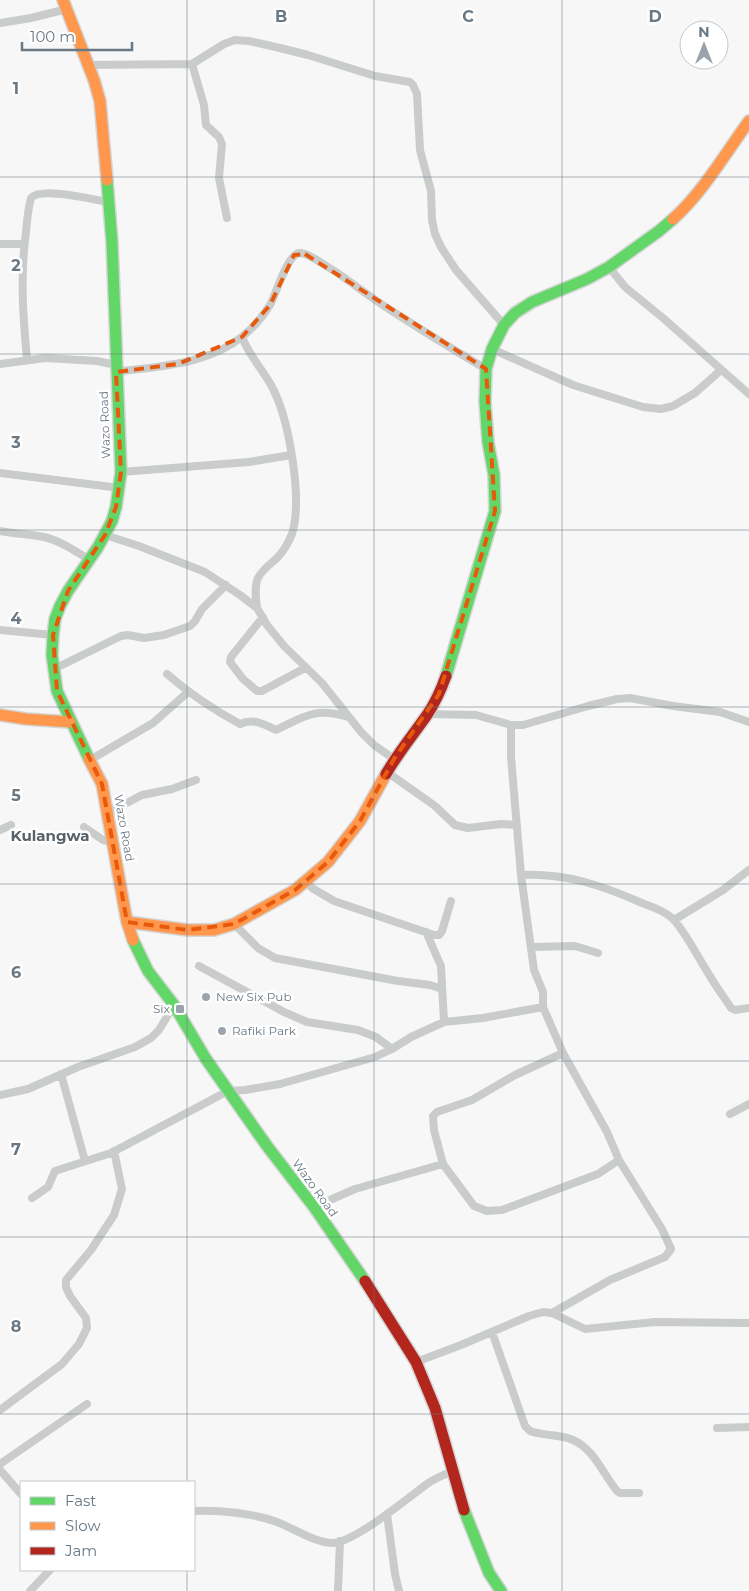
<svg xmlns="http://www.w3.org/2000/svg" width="749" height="1591" font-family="Montserrat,sans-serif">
<rect width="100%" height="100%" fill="#f7f7f7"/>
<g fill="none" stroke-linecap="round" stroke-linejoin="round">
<g stroke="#d4d5d5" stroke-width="14">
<path id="fast" d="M446 676 495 511 494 475 488 442 485 402 486 369 492 349 504 325 515 313 532 302 587 279 609 267 659 231 673 219
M89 759 57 691 52 655 53 635 55 619 60 606 68 591 98 547 112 521 116 507 121 472 112 242 107 180
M133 940 148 971 174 1005 206 1059 267 1146 314 1207 365 1281
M464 1510 489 1573 501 1591"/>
</g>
<g stroke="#d4d5d5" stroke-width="14">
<path id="slow" d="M63 0 94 80 100 101 107 180
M673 219C703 192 725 154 749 121
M0 715 26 719 70 722
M89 759 102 784 127 922 133 940
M127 922 188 930H214L234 924 295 890 328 862 360 821 386 774"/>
</g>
<g stroke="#d4d5d5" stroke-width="14">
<path id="jam" d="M386 774C398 753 413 735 427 715 435 703 441 690 446 676
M365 1281 416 1362 435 1408 464 1510"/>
</g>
<path stroke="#cacccc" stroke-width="8" d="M0 23 31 18 67 9
M192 64 204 105 206 125 219 137 222 144 219 178 227 218
M88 65 192 64 224 44 235 40 249 41 280 48 308 55 375 76 410 82 413 85 417 94 420 150 431 191 432 220 435 234 441 247 456 270 504 325
M0 244H24
M609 267 625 287 663 318 749 394
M242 337C249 355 262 369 271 385 289 417 303 499 292 534 288 544 284 551 276 559 269 565 262 570 258 578 254 587 256 599 257 608
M492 349 573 385 643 407 661 409 673 406 695 393 721 370
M27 359C23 317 20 275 26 232 27 220 28 209 31 198 41 186 94 200 109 202
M0 364 45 358 97 361 116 365
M116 372C158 366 208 365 243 336 253 328 263 316 270 305 276 294 287 255 299 253 308 252 328 268 336 272 355 285 373 299 392 311 423 331 454 350 486 369
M121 472 249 462 291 455
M0 473 120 488
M0 531C14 534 29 534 44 537 61 541 75 551 90 560
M105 535 139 546 205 572 240 595 257 608 267 625 284 646 322 683 361 732 374 745 394 759
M263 617 231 657 230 662 243 679 257 691H262L305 668
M0 630 53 635
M54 669 121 636 128 635 144 638 164 635 190 626 195 621 202 609 226 585
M167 674C190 694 214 710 240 724 253 718 264 724 276 730 305 716 315 707 348 717
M428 714 476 715 511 725H523L588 706 617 699 630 698 673 706 720 712 749 722
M511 725V757L521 875 534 970 543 992V1007L563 1053 607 1132 619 1160 662 1229 671 1249 665 1257 610 1280 552 1313
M90 760 153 723 188 692
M387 772 435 806 455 825 468 828 501 824 517 825
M108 813 142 795 172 789 196 780
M84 827 103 840 112 842
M0 830 11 825
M521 875C566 873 601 885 642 903 653 907 667 912 675 921 689 938 698 958 710 976 716 987 724 997 731 1008L735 1010 749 1008
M306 881 312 888 334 901 434 935H439L442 931 451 901
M674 920 723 890 749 870
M234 924 258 948 275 958 398 981 430 985 442 989
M426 932 441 966 444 1022
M531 947 575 946 598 953
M199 966 284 1012 307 1022 358 1030 376 1037 392 1049
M563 1053 515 1075 472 1100 437 1112 433 1116 434 1130 443 1164 474 1206 487 1211 502 1210 598 1174 619 1160
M61 1074 85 1161
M0 1095 28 1089 78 1067 135 1047 151 1038 159 1030 174 1005
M730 1114 749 1104
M32 1198 48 1187 55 1171 111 1153 228 1091 245 1090 280 1084 375 1057 392 1049 411 1037 444 1022 483 1018 543 1007
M314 1207 355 1189 443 1164
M492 1332 525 1426 530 1431C543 1436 560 1434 573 1440 594 1449 603 1474 617 1491L620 1493H639
M416 1362 461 1345 529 1316 543 1312 552 1313 585 1329 655 1322 749 1323
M0 1410 62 1364 79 1344 87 1328 86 1318 70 1296 66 1287V1280L91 1250 114 1215 122 1189 114 1151
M717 1428 749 1427
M0 1464 87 1404
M0 1470 21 1494
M194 1511C219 1510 253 1513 277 1522 293 1528 317 1544 334 1543 356 1541 408 1498 427 1484 435 1478 445 1475 454 1470
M387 1514 395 1574 399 1591
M30 1591 50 1570
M338 1591 340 1541"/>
<use href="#fast" stroke="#63d668" stroke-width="11"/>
<use href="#slow" stroke="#ff974d" stroke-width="11"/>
<use href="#jam" stroke="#b3261e" stroke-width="11"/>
</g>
<path fill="none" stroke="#e8590c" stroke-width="4" stroke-dasharray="10 6" stroke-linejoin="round" d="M305 254 486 369 495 511 439 694 394 759 360 821 328 862 295 890 234 924 188 930 127 922 102 784 57 691 53 635 68 591 105 535 116 507 121 472 116 372 178 364 242 337 270 305 294 255Z"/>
<path fill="none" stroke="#6a7884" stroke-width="1" stroke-opacity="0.55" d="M187 0V1482M374 0V1591M562 0V1591M0 177H749M0 354H749M0 530H749M0 707H749M0 884H749M0 1061H749M0 1237H749M0 1414H749M187 1570V1591"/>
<g fill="#9ba4ac" stroke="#fff" stroke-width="2">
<circle cx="206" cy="997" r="5"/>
<rect x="175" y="1004" width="10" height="10" rx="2.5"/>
<circle cx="222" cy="1031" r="5"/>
</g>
<g text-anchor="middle" stroke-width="5" stroke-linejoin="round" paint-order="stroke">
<g font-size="12" fill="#6a7884" stroke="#fff">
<text transform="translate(105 425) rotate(-92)" y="4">Wazo Road</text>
<text transform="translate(124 828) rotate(80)" y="4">Wazo Road</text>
<text transform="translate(315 1188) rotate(54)" y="4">Wazo Road</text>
</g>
<g font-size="12" fill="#6a7884" stroke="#fff" text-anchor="start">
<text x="216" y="1001">New Six Pub</text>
<text x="170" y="1013" text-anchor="end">Six</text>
<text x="232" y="1035">Rafiki Park</text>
</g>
<g font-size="15" font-weight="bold" fill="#57616a" stroke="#fff">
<text x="50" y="841">Kulangwa</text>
</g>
</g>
<g font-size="16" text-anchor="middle" font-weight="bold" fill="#6a7884" stroke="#fff" stroke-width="5" stroke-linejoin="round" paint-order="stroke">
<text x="281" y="22">B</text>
<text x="468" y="22">C</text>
<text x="655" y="22">D</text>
<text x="16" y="94">1</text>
<text x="16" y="271">2</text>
<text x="16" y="448">3</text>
<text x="16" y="624">4</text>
<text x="16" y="801">5</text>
<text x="16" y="978">6</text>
<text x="16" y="1155">7</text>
<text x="16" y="1332">8</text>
</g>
<rect x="20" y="1481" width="175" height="90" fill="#ffffff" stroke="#c3c9ce"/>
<rect x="30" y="1497" width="25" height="8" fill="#63d668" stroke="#c3c9ce"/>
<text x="65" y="1506" font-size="15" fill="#6a7884">Fast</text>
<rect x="30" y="1522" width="25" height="8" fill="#ff974d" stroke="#c3c9ce"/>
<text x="65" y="1531" font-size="15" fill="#6a7884">Slow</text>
<rect x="30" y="1547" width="25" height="8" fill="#b3261e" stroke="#c3c9ce"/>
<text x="65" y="1556" font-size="15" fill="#6a7884">Jam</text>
<g transform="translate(704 45)"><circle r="24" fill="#ffffff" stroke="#c3c9ce"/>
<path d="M0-4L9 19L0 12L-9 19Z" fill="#9ba4ac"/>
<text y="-8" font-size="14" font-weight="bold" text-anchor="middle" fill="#6a7884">N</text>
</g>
<path d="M22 42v8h110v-8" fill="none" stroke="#6a7884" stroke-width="2.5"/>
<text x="30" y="42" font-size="15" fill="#6a7884" stroke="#ffffff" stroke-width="4" paint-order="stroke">100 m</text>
</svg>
